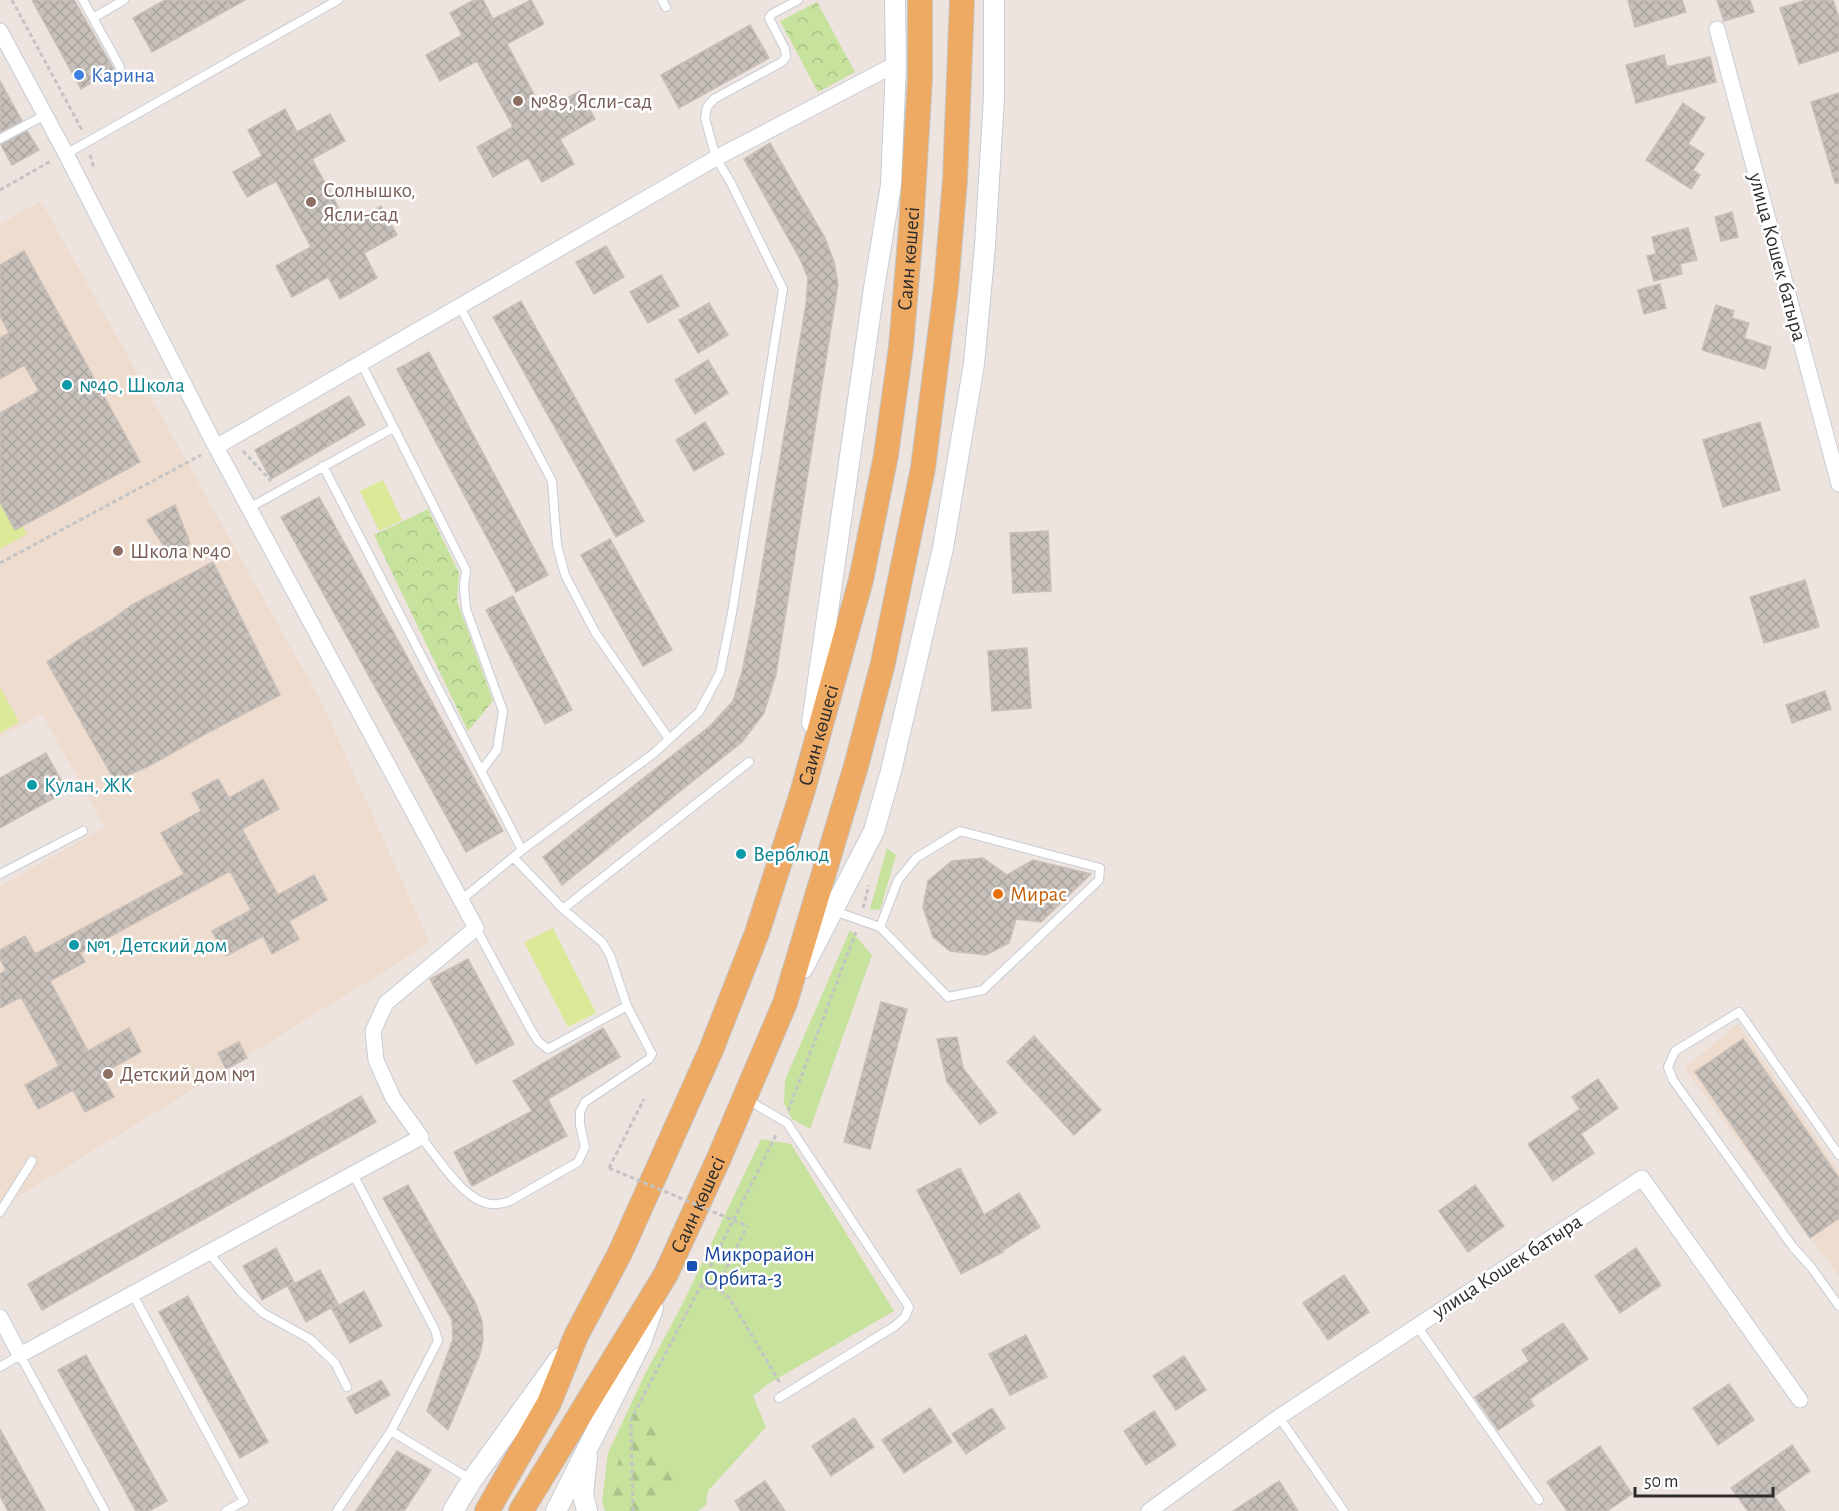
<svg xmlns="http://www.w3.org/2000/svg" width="1839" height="1511" font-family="'Alegreya Sans',sans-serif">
<defs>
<pattern id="forest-firs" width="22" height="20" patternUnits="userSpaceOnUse" patternTransform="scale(1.5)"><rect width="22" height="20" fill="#c6e29c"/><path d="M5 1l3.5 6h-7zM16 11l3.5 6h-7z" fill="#aac287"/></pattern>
<pattern id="park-crowns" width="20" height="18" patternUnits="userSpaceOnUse" patternTransform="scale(1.5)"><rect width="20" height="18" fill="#c6e29c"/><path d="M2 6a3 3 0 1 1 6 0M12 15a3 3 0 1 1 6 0" fill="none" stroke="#aac287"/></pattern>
<pattern id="building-cross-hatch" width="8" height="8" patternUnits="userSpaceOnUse" patternTransform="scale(1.5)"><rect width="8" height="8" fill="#c6bfba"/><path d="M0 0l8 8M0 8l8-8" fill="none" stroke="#aaa4a0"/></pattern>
</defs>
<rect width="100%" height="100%" fill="#ede3df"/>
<path fill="#eedccf" d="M41 201 323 705 430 943 0 1208V886L105 827 42 714 0 737V224Z
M1738 1024 1839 1171V1276L1684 1068Z"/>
<path fill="#c6e29c" d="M887 848 896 855 880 910 870 909Z
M850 930 872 955 810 1129 792 1119 784 1103 785 1080Z
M761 1139 791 1144 894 1311 768 1384 753 1396 766 1427 708 1491 706 1505 698 1511H605L602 1503 608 1453 644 1376 682 1305Z"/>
<path fill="url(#forest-firs)" d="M631 1410 649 1417 675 1486 661 1511H611L608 1503Z"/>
<path fill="url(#park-crowns)" d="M817 2 855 72 818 92 780 21Z
M428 509 459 573 457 601 493 701 468 731 374 535Z"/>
<path fill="#dce999" d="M383 480 402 520 379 531 360 491Z
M0 484 27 534 0 549Z
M0 687 19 722 0 733Z
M553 928 596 1013 568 1027 524 942Z"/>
<path fill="url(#building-cross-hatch)" stroke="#c9bfb8" stroke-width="1.5" d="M32 0H74L114 70 81 89Z
M165 0H245L152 52 133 18Z
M474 0H483L493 19 531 0 544 24 507 44 543 111 580 91 595 119 560 139 574 164 542 182 528 158 493 177 477 147 513 127 477 61 440 81 426 55 462 35 450 13Z
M1628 0H1682L1686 12 1635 27Z
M1717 0H1750L1754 12 1724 21Z
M1806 0H1833L1839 18V51L1799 64 1780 8Z
M750 25 769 58 679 108 661 75Z
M1664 55 1667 67 1710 57 1716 82 1636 103 1626 65Z
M0 81 22 121 0 132Z
M1839 93V183H1835L1811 102Z
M1683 103 1705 118 1688 144 1704 154 1693 170 1700 175 1691 189 1646 160Z
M285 109 297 132 330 114 345 141 312 159 348 225 381 206 397 235 364 253 377 278 340 299 328 277 292 297 276 266 311 247 276 181 247 197 233 172 262 156 248 130Z
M27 131 39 150 12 165 1 145Z
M770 143 825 238 834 262 838 284 776 674 764 713 742 742 562 885 543 857 710 726 733 701 742 672 755 608 806 304 808 278 800 259 744 159Z
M1732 212 1738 237 1721 241 1715 217Z
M1688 228 1697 260 1680 264 1682 274 1654 281 1647 256 1656 254 1652 237Z
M606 246 624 277 594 294 576 262Z
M24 251 140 462 15 530 0 502V413L39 391 24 365 0 379V338L9 333 0 316V265Z
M661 275 679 306 648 323 630 292Z
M1660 284 1666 308 1644 314 1638 290Z
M521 301 644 521 616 537 493 317Z
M709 303 728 335 698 353 679 320Z
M1716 305 1734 311 1732 318 1749 323 1744 338 1771 347 1765 369 1702 350Z
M429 352 548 575 516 592 397 369Z
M708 360 728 393 695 414 675 380Z
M349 396 365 425 271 479 255 450Z
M705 422 724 454 694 471 676 440Z
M1760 422 1780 490 1723 507 1703 440Z
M319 497 503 831 466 852 281 517Z
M175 505 190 543 184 549 169 554 147 520Z
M1048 531 1051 591 1013 593 1010 533Z
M610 539 672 650 643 666 581 555Z
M213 562 280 695 209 732 149 766 115 781 47 662 77 641 110 621 132 605Z
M1805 580 1819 627 1764 643 1750 597Z
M513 596 572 710 545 724 486 610Z
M1027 648 1031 708 992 711 988 651Z
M1825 691 1831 709 1792 723 1786 705Z
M46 753 67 791 0 828V778Z
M218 779 229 798 263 779 279 809 242 829 278 895 314 875 327 900 289 921 299 939 272 954 263 936 226 956 212 931 251 910 230 871 80 953 85 962 50 981 88 1051 129 1028 141 1052 101 1074 114 1097 85 1112 73 1090 38 1109 25 1085 59 1066 21 997 0 1008V974L6 970 0 959V950L25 936 35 954 184 874 161 833 201 811 192 793Z
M983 858 1007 875 1033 860 1091 874 1041 922 1016 919 1009 943 986 955 950 951 933 937 923 907 928 881 952 861Z
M468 959 514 1044 476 1064 430 979Z
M881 1002 907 1009 870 1149 844 1142Z
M603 1028 620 1057 548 1099 567 1136 472 1186 454 1152 532 1111 513 1081Z
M1034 1036 1101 1110 1074 1135 1007 1062Z
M957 1037 963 1068 997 1113 980 1124 947 1082 937 1039Z
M1743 1039 1839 1178V1218L1810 1238 1695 1072Z
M239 1042 247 1058 226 1069 218 1053Z
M1598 1079 1618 1108 1581 1134 1594 1153 1553 1181 1528 1144 1580 1109 1572 1097Z
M361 1096 376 1122 42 1310 28 1284Z
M960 1168 984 1215 1019 1193 1040 1227 1002 1251 1003 1252 961 1274 917 1190Z
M408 1185 475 1302 482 1321 483 1340 480 1354 448 1430 427 1411 453 1339 452 1320 383 1198Z
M1475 1185 1504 1226 1468 1252 1439 1211Z
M276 1248 294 1282 262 1300 243 1266Z
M1636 1248 1661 1285 1620 1313 1595 1276Z
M320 1270 338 1304 306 1322 288 1287Z
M1344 1275 1369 1312 1328 1340 1303 1303Z
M364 1291 382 1326 350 1343 332 1309Z
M188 1296 268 1442 240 1458 159 1312Z
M1563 1323 1588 1359 1530 1399 1534 1406 1498 1430 1475 1397 1529 1361 1522 1350Z
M1026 1335 1047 1377 1010 1395 989 1354Z
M86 1355 167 1501 149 1511H136L58 1370Z
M1184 1356 1206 1390 1176 1410 1153 1376Z
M381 1380 390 1395 356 1414 347 1398Z
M1729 1384 1754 1420 1718 1445 1693 1408Z
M930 1408 952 1442 904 1473 882 1440Z
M992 1408 1005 1428 966 1454 952 1434Z
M1154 1411 1176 1445 1146 1465 1124 1431Z
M854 1418 874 1447 831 1476 812 1446Z
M0 1429 45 1511H8L0 1496Z
M1792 1445 1810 1471 1774 1496 1785 1511H1748L1731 1488Z
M1600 1446 1632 1494 1607 1511H1567L1547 1482Z
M397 1451 431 1470 404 1511H356Z
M765 1481 785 1511H741L735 1501Z
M1279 1481 1298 1511H1233Z"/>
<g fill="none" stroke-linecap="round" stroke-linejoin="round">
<g stroke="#c7cdd5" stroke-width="10">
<path id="service" d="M83 0 120 67
M662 0 666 7
M93 18 124 0
M0 139 45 115
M66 154 338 0
M459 305 552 481 557 545 565 575 595 632 669 739
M361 363 466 570 464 586 466 609 503 711 497 750 481 771
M323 466 522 850
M249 508 393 428
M0 874 83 831
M461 900 522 850 653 754 699 712 720 673 732 613 783 289 731 183 716 158 705 118 707 107 714 99 782 62 786 57 785 49 769 18 772 14 798 0
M563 909 749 762
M834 911 880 927 948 997 983 990 1099 880 1100 868 960 831 916 858 898 880 880 927
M476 928 530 1028 538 1041 548 1049 627 1006
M746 1099 787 1123 909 1307 905 1317 895 1326 779 1398
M421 1137C436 1156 460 1194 483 1202 493 1206 501 1204 510 1201L578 1162 585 1147 580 1125V1112L585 1102 649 1059 652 1054 627 1006 610 955 602 942 563 909 514 858
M1839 1155 1739 1012 1675 1051 1668 1067 1673 1080 1793 1247 1811 1267 1839 1306
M0 1212 32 1161
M208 1252 241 1292 263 1313 310 1339 335 1363 347 1387
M132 1293 244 1501 226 1511
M1417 1326 1539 1500
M0 1367 20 1355 105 1511
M1279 1417 1344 1511
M391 1431 470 1479
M337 1511 391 1431 438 1341 435 1330 353 1174"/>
</g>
<g stroke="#c7cdd5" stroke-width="17">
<path id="minor" d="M1717 29 1839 484
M0 31 66 154 216 447 476 928 386 1003 373 1031 376 1060 393 1098 421 1137 20 1355 0 1317
M216 447 716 158 896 64
M1149 1511 1279 1417 1642 1178 1800 1400"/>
</g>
<g stroke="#c7cdd5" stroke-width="22">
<path id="tertiary" d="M812 723 874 288 891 185 896 64 895 0
M803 968 874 831 891 771 943 548 974 364 985 246 994 97V0
M453 1511 472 1480 560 1358
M556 1511 641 1342 653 1308
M587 1511 583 1495 587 1457"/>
</g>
<g stroke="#c4c4c4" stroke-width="26">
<g id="primary">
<path id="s1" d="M487 1511 549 1403 576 1336 620 1253 711 1050 757 933 803 790 861 580 886 455 901 347 911 228 920 78V0"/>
<path id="s2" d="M521 1511 666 1274 719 1158 785 1003 856 766 883 663 923 468 946 287 955 180 962 0"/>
</g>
</g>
<path stroke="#c4c4c4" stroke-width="3" stroke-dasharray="4.5 3" stroke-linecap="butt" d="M12 0 82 130
M90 155 94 169
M0 190 51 161
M243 451 271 481
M0 563 201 455
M863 908 869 885
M788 1111 856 932
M609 1168 644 1099
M700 1287 777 1133
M717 1288 747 1226
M633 1511 631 1420 700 1287 717 1288 729 1297 780 1383"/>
<use href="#service" stroke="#fff" stroke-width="8"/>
<use href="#minor" stroke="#fff" stroke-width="15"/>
<use href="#tertiary" stroke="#fff" stroke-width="20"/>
<use href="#primary" stroke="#eeaa63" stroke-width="24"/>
<path stroke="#c4c4c4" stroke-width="3" stroke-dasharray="4.5 3" stroke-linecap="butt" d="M609 1168 747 1226"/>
</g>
<circle fill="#3f7fe0" stroke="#fff" stroke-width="2" cx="79" cy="75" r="6"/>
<g fill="#8d6e63" stroke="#fff" stroke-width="2">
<circle cx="518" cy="101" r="6"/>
<circle cx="311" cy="202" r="6"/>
<circle cx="118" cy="551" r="6"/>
<circle cx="108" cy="1074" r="6"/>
</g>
<g fill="#0f9aa8" stroke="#fff" stroke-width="2">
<circle cx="67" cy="385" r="6"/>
<circle cx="32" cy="785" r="6"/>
<circle cx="741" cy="854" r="6"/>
<circle cx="74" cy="945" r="6"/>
</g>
<circle fill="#e8710a" stroke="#fff" stroke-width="2" cx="998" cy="894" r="6"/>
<rect fill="#1a4fb4" stroke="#fff" stroke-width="2" x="686" y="1260" width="12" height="12" rx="3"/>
<g text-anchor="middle" stroke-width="5" stroke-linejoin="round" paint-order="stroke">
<g font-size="21" fill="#366cbe" stroke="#fff" text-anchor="start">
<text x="91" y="82">Карина</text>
</g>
<g font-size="21" fill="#785e54" stroke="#fff" text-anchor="start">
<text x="530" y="108">№89, Ясли-сад</text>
<text x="323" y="197">Солнышко,<tspan x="323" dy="24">Ясли-сад</tspan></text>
<text x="130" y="558">Школа №40</text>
<text x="120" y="1081">Детский дом №1</text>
</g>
<g font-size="21" fill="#2c2c2c" stroke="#fff">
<text transform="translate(1778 257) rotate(75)" y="7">улица Кошек батыра</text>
<text dy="7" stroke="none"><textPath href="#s1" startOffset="1332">Саин көшесі</textPath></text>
<text dy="7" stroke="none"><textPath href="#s1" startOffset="846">Саин көшесі</textPath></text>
<text dy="7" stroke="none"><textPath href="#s2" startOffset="354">Саин көшесі</textPath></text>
<text transform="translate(1507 1266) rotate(-33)" y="7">улица Кошек батыра</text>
</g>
<g font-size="21" fill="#0d838f" stroke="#fff" text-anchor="start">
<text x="79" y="392">№40, Школа</text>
<text x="44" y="792">Кулан, ЖК</text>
<text x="753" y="861">Верблюд</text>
<text x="86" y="952">№1, Детский дом</text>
</g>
<g font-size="21" fill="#c56008" stroke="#fff" text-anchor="start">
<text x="1010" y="901">Мирас</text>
</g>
<g font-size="21" fill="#164399" stroke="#fff" text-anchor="start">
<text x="704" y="1261">Микрорайон<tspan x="704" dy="24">Орбита-3</tspan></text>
</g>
</g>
<path d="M1635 1487v9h138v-9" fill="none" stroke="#2c2c2c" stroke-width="3"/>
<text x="1644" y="1487" font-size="18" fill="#2c2c2c" stroke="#ffffff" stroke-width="4.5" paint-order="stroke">50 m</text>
</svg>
